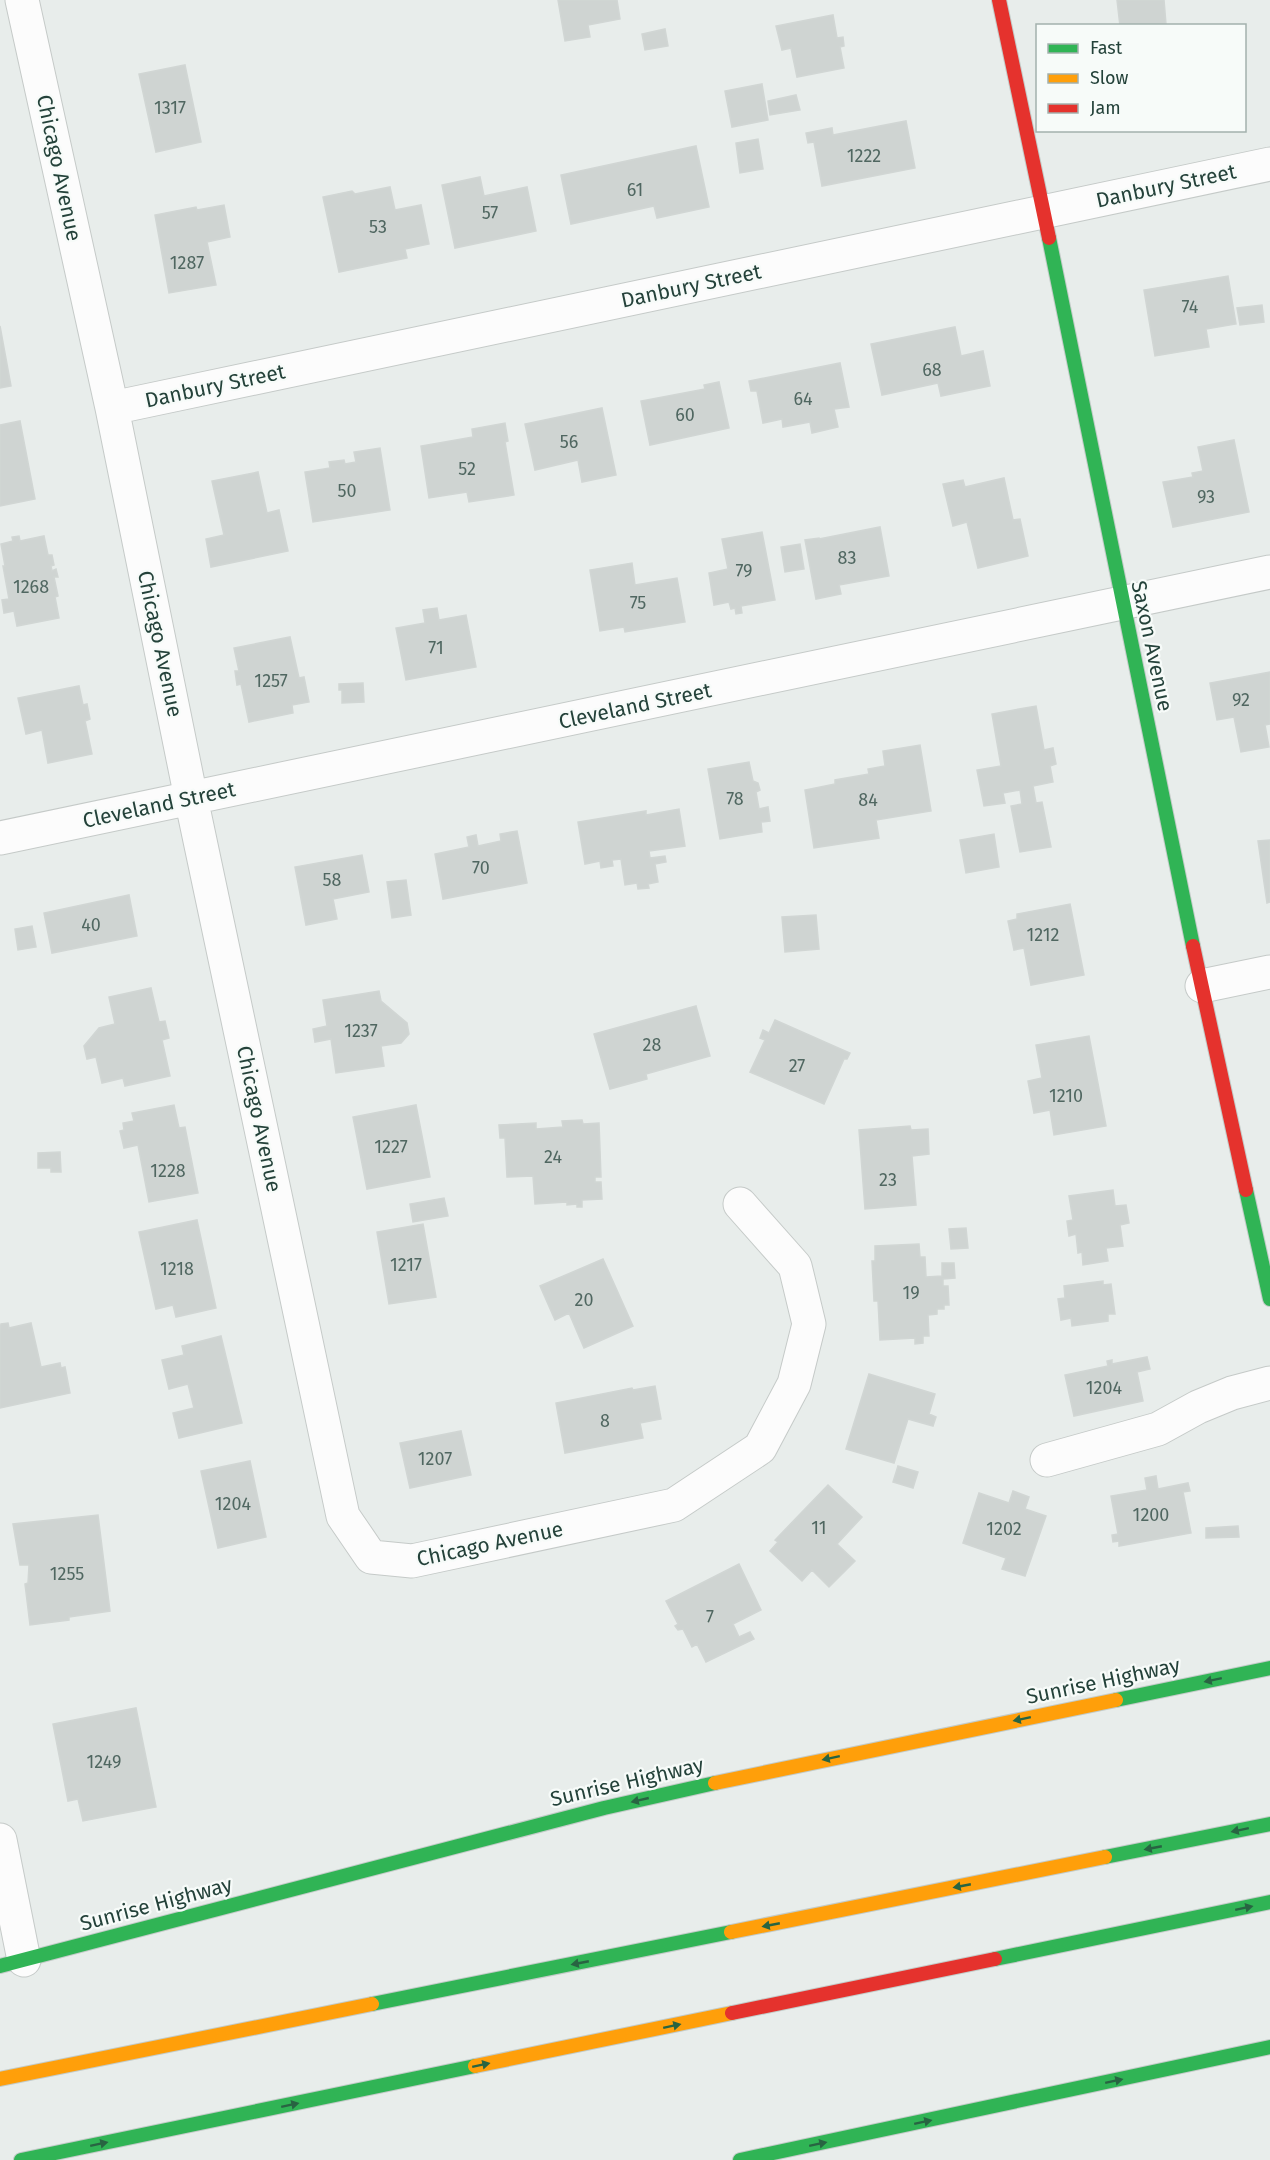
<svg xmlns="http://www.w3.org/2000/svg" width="1270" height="2160" font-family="'Fira Sans',sans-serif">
<rect width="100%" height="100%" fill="#e8edeb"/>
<path fill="#cfd4d2" stroke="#d1d6d4" stroke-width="1.5" d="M558 0H617L620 19 588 25 590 37 565 41Z
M1117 0H1164L1166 24 1120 26Z
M833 15 837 38 843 37 844 46 840 47 844 68 797 77 791 48 782 50 776 26Z
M665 29 668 46 645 50 642 34Z
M185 65 201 142 156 152 139 74Z
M762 84 768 120 732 127 725 91Z
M796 95 800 110 770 115 768 101Z
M906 121 915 168 822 186 814 142 808 143 806 133 832 128 833 135Z
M758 139 763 169 740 173 736 143Z
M696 146 709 207 657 218 654 206 571 224 561 175Z
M480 177 484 196 527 187 536 231 455 248 442 185Z
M390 187 395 210 421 205 429 244 405 249 407 258 339 272 323 197 352 191 355 194Z
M224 205 230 237 207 242 216 285 169 293 155 215 196 207 197 210Z
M1228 276 1236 324 1206 329 1209 347 1155 356 1144 290Z
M1262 305 1264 322 1240 325 1237 308Z
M0 326 11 386 0 388Z
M955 327 961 356 983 351 990 386 941 396 938 383 882 395 871 344Z
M840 363 849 407 834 409 838 427 812 433 810 422 783 427 782 419 763 423 757 391H751L749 381Z
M719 382 729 428 650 445 641 401 705 389 704 385Z
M602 408 616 475 582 482 578 460 535 470 525 424Z
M20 421 35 499 0 506V425Z
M505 423 508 441 505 442 514 495 469 502 467 492 429 498 421 446 473 437 472 429Z
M1234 440 1249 512 1173 527 1163 482 1193 477 1192 473 1203 471 1198 447Z
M380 448 390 510 313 522 305 472 330 468 329 462 344 460 345 464 356 462 354 452Z
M258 472 267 513 279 510 288 551 211 567 206 539 224 535 212 481Z
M1004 478 1013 520 1020 519 1028 556 978 568 967 522 953 526 943 484 963 480 965 487Z
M880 527 889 576 839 585 841 594 816 599 805 540 819 538V539Z
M762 532 775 600 741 606 742 613 736 614 735 608 731 609 729 602 714 605 709 573 728 569 722 539Z
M19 536 20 541 44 536 48 555H52L54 565 51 566 52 571 56 569 58 577H54L58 596 55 597 59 618 17 626 14 611 4 613 2 600 9 599 3 566H5L1 544 13 541 12 537Z
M800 544 804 569 785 572 781 547Z
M632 563 635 585 677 578 685 622 625 632 624 627 600 631 590 570Z
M437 608 439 620 466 615 476 667 406 680 396 628 425 623 423 610Z
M290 637 299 678 304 677 309 702 292 705 293 713 249 722 241 684 237 685 235 671H239L234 648Z
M1270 672V724L1265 725 1269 747 1241 752 1234 717 1217 720 1210 683Z
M363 683 364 702 342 703V690H339V684Z
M79 686 83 705 87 704 90 719 85 721 92 754 48 763 42 730 26 734 18 698Z
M1036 706 1044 750 1053 748 1056 764 1050 766 1053 782 1033 786 1036 803 1042 802 1051 847 1020 852 1011 806 1022 804 1020 790 1003 793 1005 803 984 806 977 770 1001 766 992 714Z
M920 745 931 811 876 820 879 838 814 848 805 790 835 784V780L869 774 868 769 885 766 883 751Z
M749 762 753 781 758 783 760 790 756 792 759 809 768 807 770 821 761 822 762 832 720 839 708 769Z
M679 809 685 846 649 851 650 858 665 856 666 862 655 864 658 882 648 884 649 888 638 889 637 883 625 885 621 859 612 860 613 866 601 868 600 861 585 864 578 822 646 811V815Z
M517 831 527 883 443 899 435 854 469 847 467 837 476 835 478 846 501 841 500 834Z
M994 834 999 867 966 873 960 840Z
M1270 840V902L1267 903 1258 841Z
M362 855 369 892 333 899 337 919 306 925 295 867Z
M406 880 411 915 392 918 387 882Z
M129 895 137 936 52 953 44 913Z
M1070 904 1084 975 1031 985 1024 948 1014 950 1008 921 1017 919V914Z
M816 915 819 949 785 952 782 917Z
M32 926 36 947 18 950 15 929Z
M151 988 159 1022 165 1021 169 1038 162 1040 170 1076 125 1086 123 1078 102 1083 96 1057 87 1059 84 1046 99 1028 115 1024 109 997Z
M379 991 381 1001 407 1023 409 1034 401 1043 381 1046 384 1066 336 1073 331 1039 315 1042 313 1029 327 1026 323 1000Z
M696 1006 710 1056 646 1074 647 1079 610 1089 594 1034Z
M775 1020 850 1053 847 1059H844L824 1104 750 1072 765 1040 760 1038 763 1030 769 1033Z
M1089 1036 1106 1126 1054 1135 1050 1110 1034 1113 1028 1081 1042 1078 1036 1045Z
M174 1105 179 1128 185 1127 198 1193 149 1202 138 1145 124 1148 120 1131 124 1130 123 1123 134 1121 132 1113Z
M416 1105 430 1177 367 1189 353 1117Z
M582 1120 583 1124 599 1123 601 1177H595V1182H601L602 1199 582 1200V1207H577V1204L567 1205V1202L535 1204 533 1176 507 1177 505 1138H500L499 1125 536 1123V1129L563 1127 562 1121Z
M910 1126 911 1130 928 1129 929 1154 912 1156 916 1205 865 1209 859 1130Z
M60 1152 61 1172H51V1168H38V1153Z
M1113 1190 1115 1206 1126 1205 1129 1223 1120 1225 1123 1246 1106 1248 1108 1261 1083 1265 1082 1252 1078 1253 1076 1234 1069 1236 1067 1221 1073 1220 1069 1196Z
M444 1198 448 1216 413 1222 410 1204Z
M197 1220 216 1308 176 1317 173 1305 156 1309 139 1232Z
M423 1224 436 1297 389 1304 377 1232Z
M966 1228 968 1248 951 1249 949 1229Z
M919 1244 920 1257H925L926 1277 942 1276V1263H954L955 1278 943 1279V1286H948L949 1305H944V1309H937V1314L928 1315 929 1336H923V1343L915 1344V1338L880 1340 878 1301H874L872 1261H875V1246Z
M603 1259 633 1326 584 1348 569 1313 555 1320 540 1286Z
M1103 1281V1285L1111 1284 1115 1314H1108V1321L1072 1326 1071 1318 1061 1320 1058 1299 1065 1298 1064 1286Z
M8 1323 9 1328 31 1323 41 1367 60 1363 61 1368 65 1367 70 1393 0 1408V1329L1 1324Z
M221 1336 242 1423 179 1438 173 1413 194 1408 188 1384 169 1389 162 1360 184 1355 182 1346Z
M1147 1357 1150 1369 1137 1372 1143 1401 1074 1416 1065 1375 1108 1366 1107 1361 1112 1360V1364Z
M869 1374 935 1394 929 1414 936 1417 933 1426 908 1419 894 1463 846 1449Z
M655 1386 661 1419 640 1423 643 1438 565 1453 556 1403 632 1388 633 1390Z
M461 1431 471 1475 410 1488 400 1443Z
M250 1461 266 1537 218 1548 201 1471Z
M898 1466 918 1472 913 1488 893 1482Z
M1156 1476 1158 1489 1188 1483 1190 1491 1183 1492 1191 1533 1119 1546V1541L1113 1542 1112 1535 1118 1534 1111 1496 1147 1490 1145 1478Z
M828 1485 862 1517 837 1544 855 1561 829 1587 812 1570 802 1581 770 1551 778 1542 775 1540Z
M1013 1491 1029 1497 1025 1509 1046 1516 1025 1576 1002 1569 1006 1558 963 1543 979 1493 1009 1503Z
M98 1515 110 1611 69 1617V1620L30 1625 25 1584 28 1583 29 1565H20L13 1524Z
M1238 1526 1239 1537 1206 1538V1528Z
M739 1564 761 1610 733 1624 739 1637 750 1632 754 1639 706 1662 697 1644 692 1647 683 1629 678 1630 675 1626 678 1624 666 1601Z
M136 1708 156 1807 83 1821 78 1799 68 1801 53 1724Z"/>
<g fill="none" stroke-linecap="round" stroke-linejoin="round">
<g stroke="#c5cac8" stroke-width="35">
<path id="street" d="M22 0 112 408 191 798 343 1516 371 1557 412 1561 674 1505 760 1448 794 1384 809 1324 795 1266 740 1204
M112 408 1270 164
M0 838 1270 572
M1202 986 1270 972
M1047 1460 1158 1429 1198 1407 1232 1393 1270 1383
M0 1840 24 1960"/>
</g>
<g stroke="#c3cbc8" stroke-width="16">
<path id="fast" d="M1049 238 1193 946
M1246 1190 1270 1299
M1116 1700 1270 1668
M1105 1857 1270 1824
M995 1959 1270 1902
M0 1966 604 1808 715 1783
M372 2004 731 1932
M21 2160 475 2066
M740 2160 1270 2047"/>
</g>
<g stroke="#c3cbc8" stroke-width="16">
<path id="slow" d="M715 1783 1116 1700
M731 1932 1105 1857
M475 2066 732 2013
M0 2079 372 2004"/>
</g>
<g stroke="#c3cbc8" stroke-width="16">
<path id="jam" d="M999 0 1049 238
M1193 946 1246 1190
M732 2013 995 1959"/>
</g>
<use href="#street" stroke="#fcfcfc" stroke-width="33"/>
<use href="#fast" stroke="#30b455" stroke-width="14"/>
<use href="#slow" stroke="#ff9f0a" stroke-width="14"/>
<use href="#jam" stroke="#e5322d" stroke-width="14"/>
</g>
<defs><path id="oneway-solid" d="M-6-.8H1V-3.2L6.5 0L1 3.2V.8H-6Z" transform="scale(1.5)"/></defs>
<g fill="#286442">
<use href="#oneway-solid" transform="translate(1213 1680) rotate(168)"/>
<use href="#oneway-solid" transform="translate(1022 1719) rotate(168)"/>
<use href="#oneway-solid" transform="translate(831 1758) rotate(168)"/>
<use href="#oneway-solid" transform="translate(640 1800) rotate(167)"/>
<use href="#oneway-solid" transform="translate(1240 1830) rotate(168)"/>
<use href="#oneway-solid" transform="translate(1153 1848) rotate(169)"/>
<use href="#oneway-solid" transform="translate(962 1886) rotate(169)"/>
<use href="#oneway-solid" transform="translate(1244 1908) rotate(-12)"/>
<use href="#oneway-solid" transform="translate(771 1925) rotate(169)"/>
<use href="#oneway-solid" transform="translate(580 1963) rotate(169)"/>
<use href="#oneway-solid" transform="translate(672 2026) rotate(-12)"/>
<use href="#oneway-solid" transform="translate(481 2065) rotate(-12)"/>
<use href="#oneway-solid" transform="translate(1114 2081) rotate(-12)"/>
<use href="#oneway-solid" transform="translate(290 2105) rotate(-12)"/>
<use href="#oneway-solid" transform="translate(923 2122) rotate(-12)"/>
<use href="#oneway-solid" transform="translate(99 2144) rotate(-12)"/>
<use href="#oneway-solid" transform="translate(818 2144) rotate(-12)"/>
</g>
<g text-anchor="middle" stroke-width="4.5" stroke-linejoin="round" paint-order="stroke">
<g font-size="18" fill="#506761">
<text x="170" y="114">1317</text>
<text x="864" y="162">1222</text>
<text x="635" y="196">61</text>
<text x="490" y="219">57</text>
<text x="378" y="233">53</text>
<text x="187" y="269">1287</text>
<text x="1190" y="313">74</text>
<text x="932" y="376">68</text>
<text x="803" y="405">64</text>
<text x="685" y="421">60</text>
<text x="569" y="448">56</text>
<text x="467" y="475">52</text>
<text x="347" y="497">50</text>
<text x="1206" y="503">93</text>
<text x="847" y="564">83</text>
<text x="744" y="577">79</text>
<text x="31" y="593">1268</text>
<text x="638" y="609">75</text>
<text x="436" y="654">71</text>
<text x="271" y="687">1257</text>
<text x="1241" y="706">92</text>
<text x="735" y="805">78</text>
<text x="868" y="806">84</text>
<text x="481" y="874">70</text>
<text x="332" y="886">58</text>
<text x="91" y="931">40</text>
<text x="1043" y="941">1212</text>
<text x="361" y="1037">1237</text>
<text x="652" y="1051">28</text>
<text x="797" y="1072">27</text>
<text x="1066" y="1102">1210</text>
<text x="391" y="1153">1227</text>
<text x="553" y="1163">24</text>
<text x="168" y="1177">1228</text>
<text x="888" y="1186">23</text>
<text x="406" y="1271">1217</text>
<text x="177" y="1275">1218</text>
<text x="911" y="1299">19</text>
<text x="584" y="1306">20</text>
<text x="1104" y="1394">1204</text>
<text x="605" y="1427">8</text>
<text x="435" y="1465">1207</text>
<text x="233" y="1510">1204</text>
<text x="1151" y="1521">1200</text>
<text x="819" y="1534">11</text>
<text x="1004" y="1535">1202</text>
<text x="67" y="1580">1255</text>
<text x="710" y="1623">7</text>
<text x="104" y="1768">1249</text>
</g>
<g font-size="21" fill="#24423a" stroke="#f7fbf9">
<text transform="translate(59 168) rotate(78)" y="7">Chicago Avenue</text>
<text transform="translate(1166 186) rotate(-12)" y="7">Danbury Street</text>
<text transform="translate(691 286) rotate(-12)" y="7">Danbury Street</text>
<text transform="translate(215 386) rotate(-12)" y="7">Danbury Street</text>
<text transform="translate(160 644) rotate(78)" y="7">Chicago Avenue</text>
<text transform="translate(1152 646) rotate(78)" y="7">Saxon Avenue</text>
<text transform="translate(635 706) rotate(-12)" y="7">Cleveland Street</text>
<text transform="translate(159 805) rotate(-12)" y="7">Cleveland Street</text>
<text transform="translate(259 1119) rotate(78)" y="7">Chicago Avenue</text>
<text transform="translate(490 1544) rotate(-12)" y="7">Chicago Avenue</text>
<text transform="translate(1103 1681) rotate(-12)" y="7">Sunrise Highway</text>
<text transform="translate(627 1782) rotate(-13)" y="7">Sunrise Highway</text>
<text transform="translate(156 1904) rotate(-15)" y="7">Sunrise Highway</text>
</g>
</g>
<rect x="1036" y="24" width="210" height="108" fill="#f7fbf9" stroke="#a3b1ad" stroke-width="1.5"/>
<rect x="1048" y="44" width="30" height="9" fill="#30b455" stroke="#a3b1ad" stroke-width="1.5"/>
<text x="1090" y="54" font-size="18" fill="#24423a">Fast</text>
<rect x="1048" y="74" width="30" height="9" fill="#ff9f0a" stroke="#a3b1ad" stroke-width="1.5"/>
<text x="1090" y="84" font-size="18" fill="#24423a">Slow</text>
<rect x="1048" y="104" width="30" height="9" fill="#e5322d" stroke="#a3b1ad" stroke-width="1.5"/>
<text x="1090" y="114" font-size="18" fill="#24423a">Jam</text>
</svg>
